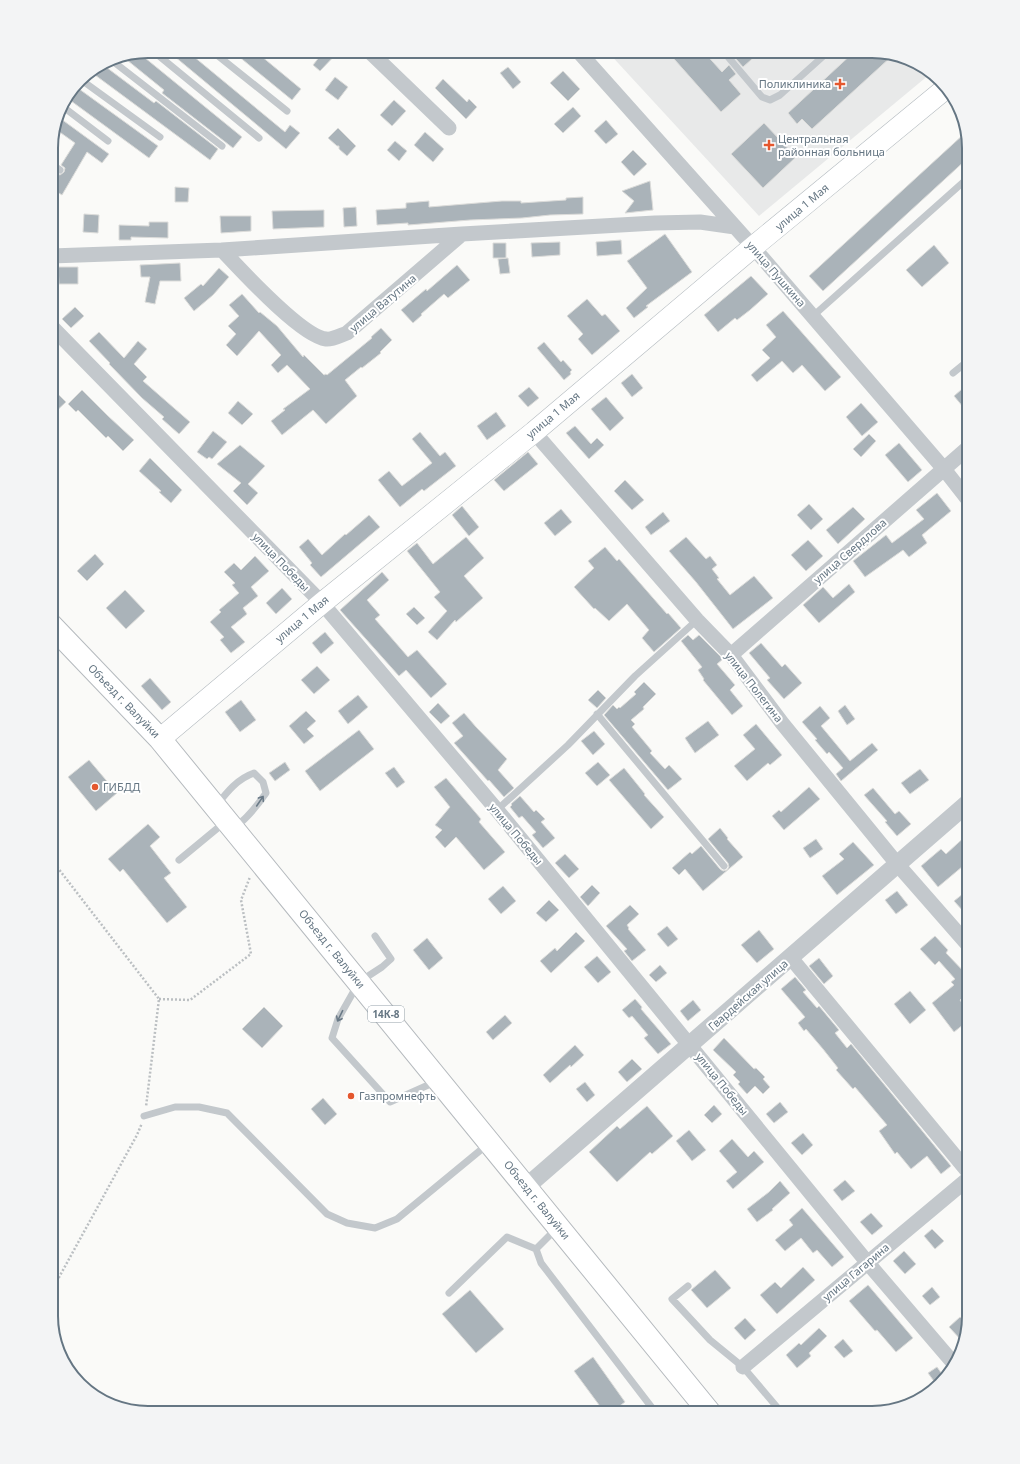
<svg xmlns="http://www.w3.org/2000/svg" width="1020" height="1464" font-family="'Noto Sans',sans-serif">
<rect width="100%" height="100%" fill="#fafaf8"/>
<path fill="#e8e9e9" d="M607 51H878L920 64 930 74 759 216Z"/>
<path fill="#aab3b9" stroke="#dcdcda" d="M168 51H187L285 132 290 125 300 133 286 149Z
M232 51H255L301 89 292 100Z
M324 51H339L320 71 313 65Z
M667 51H703L722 72 729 65 736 74 729 80 741 94 721 112Z
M744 51H761L743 67 736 59Z
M855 51H878L892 56 812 129 802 119 797 124 788 113Z
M139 53 242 137 233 148 162 93 164 90 122 56Z
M102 64 154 103 156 101 218 149 210 160 91 72Z
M508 67 521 82 513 89 500 73Z
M563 71 580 89 568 101 550 83Z
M335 77 348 87 338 100 325 90Z
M443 79 467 102 469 99 477 107 466 119 435 88Z
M75 86 158 146 149 158 67 98Z
M394 100 406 111 392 126 380 115Z
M573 107 581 116 563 133 554 124Z
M57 116 109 154 102 163 87 152 62 195 51 188V180L56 173 60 175 64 172 65 168 61 165 75 143 54 128Z
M606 120 618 134 606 144 594 131Z
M764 123 796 157 763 188 731 154Z
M338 128 356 146 347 156 339 149V146H337L328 138Z
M425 132 444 149 433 162 414 145Z
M965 133 969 148V157L823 291 809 276Z
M395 141 407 151 399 161 387 150Z
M633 150 647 164 634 176 621 162Z
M650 181 653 210 625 213 634 201 622 191Z
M175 187 189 188 188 202H175Z
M583 197V214L550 215 522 218 470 220 408 225V223L377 225 376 210 406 208V203L429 201V207L502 201H521V203L566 200V198Z
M356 207 357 226 344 227 343 208Z
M324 210V227L273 229 272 211Z
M84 214 99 215 98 233 83 232Z
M220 216H251V231L221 233Z
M149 222H168V238L131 237V240H119V225L149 226Z
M665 234 692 272 646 306 648 307 634 318 626 308 647 288 627 261Z
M621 240 622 254 597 256 596 242Z
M560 242V255L532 257 531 243Z
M493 243H506V258H493Z
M934 245 949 263 922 287 906 270Z
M508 258 510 273 500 274 498 259Z
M180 263 181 281H160L155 304 145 302 150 277H141L140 265Z
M457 265 470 280 448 298 444 294 421 314 422 315 413 323 401 310 426 289 427 291Z
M58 267H78V284H59Z
M219 268 229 277 213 295 194 311 184 298 201 284 203 286Z
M751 276 768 294 750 310 737 320 735 318 718 332 704 315Z
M242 294 259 313 260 312 277 326 303 357 304 355 324 375 326 374 327 375 372 338 371 337 381 328 392 340 380 352 381 353 362 368 361 367 345 380 357 396 326 424 313 410 282 435 271 421 285 410 283 409 310 389 287 365 278 373 271 365 281 355 259 331 237 356 226 345 236 334 228 326 239 316 229 305Z
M587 299 602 316 605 314 620 331 592 355 578 339 583 334 567 316Z
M75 307 84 316 71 328 62 319Z
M783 311 841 377 825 391 802 365 793 373 782 361 757 382 751 375 770 358 762 350 776 337 766 325Z
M99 332 124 358 138 341 147 349 134 364 147 377 143 381 190 422 179 434 162 419 164 417 142 398 109 364 110 363 89 341Z
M544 342 561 362 563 360 572 370 570 372 571 374 564 380 537 348Z
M632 374 643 388 632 397 621 383Z
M969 383V414L954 396Z
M51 387 66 402 51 416Z
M529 387 539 398 528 407 518 396Z
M82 390 108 416 134 440 123 451 108 436 106 438 78 410 76 412 68 404Z
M606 397 624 418 610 431 591 409Z
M238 401 253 414 242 425 228 413Z
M861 403 878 422 862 436 846 417Z
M496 412 506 426 487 440 477 426Z
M575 426 591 444 597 438 604 445 589 459 566 433Z
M213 431 227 442 212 459 209 457 207 459 197 452Z
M420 432 440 456 445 452 456 466 424 491 422 489 400 507 378 480 389 471 402 486 432 463 412 439Z
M869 434 876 441 861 457 853 449Z
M899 443 922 470 908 482 885 455Z
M240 445 265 466 248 484 258 493 247 505 233 491 241 483 217 464Z
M528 452 538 464 504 491 494 480Z
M150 458 182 490 171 503 159 492 161 491 139 471Z
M625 480 644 500 632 510 614 491Z
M937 493 951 511 922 535 927 543 909 557 903 550 865 577 853 561 886 535 892 543 924 519 916 510Z
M809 504 823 519 811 530 797 515Z
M462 506 479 527 469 536 452 515Z
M853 507 865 519 838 544 826 530Z
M561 509 572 522 555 536 544 523Z
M663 512 670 521 651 535 645 527Z
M369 515 380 527 321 577 310 565 312 563 299 547 308 539 322 555 345 534 346 535Z
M466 537 484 558 464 576 483 598 456 622 455 620 437 640 428 632 447 611 434 597 440 592 407 551 417 543 433 564Z
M686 537 706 559 710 556 717 565 712 569 719 578 717 579 730 595 754 576 773 598 733 629 696 582 669 551Z
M808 540 823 556 806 571 791 555Z
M605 547 617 561 619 559 667 614 668 613 681 628 654 652 642 638 649 630 627 604 609 621 595 608 594 609 574 587 594 568 588 561Z
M95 554 104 564 87 581 77 571Z
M255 556 269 571 251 587 258 596 243 608 247 614 231 627 245 642 231 653 220 640 224 637 210 622 221 612 219 610 239 593 232 585 235 583 224 572 234 563 241 570Z
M382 572 389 580 367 600 380 615 375 619 408 657 417 650 447 684 431 698 406 670 399 676 340 610Z
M849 584 855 592 819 623 803 605 823 587 833 598Z
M282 588 292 599 276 614 266 603Z
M125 590 145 611 126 629 106 608Z
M414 607 425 618 417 625 406 614Z
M325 632 334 643 321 654 312 643Z
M688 635 693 640 699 635 723 659 717 664 735 685 730 690 743 706 732 715 703 680 704 679 698 670 702 667 681 641Z
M761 643 782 667 785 664 802 683 784 699 767 680 770 678 749 653Z
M317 666 330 680 314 694 301 680Z
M150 678 171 702 162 710 141 686Z
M644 682 656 694 643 707 644 709 631 720 635 724 632 727 652 751 650 753 665 769 669 765 682 779 668 790 604 715 613 705 617 709 619 707 620 708 636 694 634 692Z
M598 690 606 698 597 708 588 700Z
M358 695 368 707 348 724 338 711Z
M241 700 256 720 240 732 225 712Z
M438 703 450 716 441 724 429 712Z
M845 705 855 719 847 725 838 711Z
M820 706 830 718 821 726 850 761 872 743 878 750 841 781 836 774 843 768 829 752 827 754 815 740 817 739 802 722Z
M306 711 316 721 307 729 314 736 304 744 289 726Z
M464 713 476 727 507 759 498 770 514 788 504 797 489 780 488 781 480 772 454 743 463 736 452 723Z
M708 721 719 735 695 753 685 738Z
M756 724 782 755 770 765 768 763 747 781 734 766 755 749 743 735Z
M359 730 374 749 320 791 305 771Z
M594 731 605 744 593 755 581 741Z
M89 760 117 793 96 811 68 777Z
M285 762 290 770 275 781 269 773Z
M598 762 610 775 597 786 585 773Z
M394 767 405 782 397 788 385 773Z
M624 768 645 794 644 795 664 817 651 829 609 780Z
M920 769 929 780 910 794 901 783Z
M446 778 481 819 479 822 505 852 484 870 456 837 445 848 435 837 442 830 435 825 450 807 434 787Z
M809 787 820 799 784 830 772 816 779 810 781 812Z
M873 788 895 814 899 811 911 824 897 836 885 822 887 821 864 795Z
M520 796 534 812 536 810 545 819 541 822 555 838 543 848 532 835 536 832 522 816 519 818 510 807 512 805 511 804Z
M148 824 160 837 150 846 171 873 164 878 187 907 167 923 123 869 120 872 108 859Z
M720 828 728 838 727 839 743 857 703 891 685 869 679 875 672 868 690 852 692 854 701 846 720 869 723 871 727 870 729 867 728 863 708 839Z
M969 833V861L938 887 921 866 941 849 946 854Z
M816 839 823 849 810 858 803 848Z
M853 842 874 865 837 895 822 876 844 859 839 854Z
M565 854 579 869 569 878 555 863Z
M592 885 600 893 588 906 580 897Z
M503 886 516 901 501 914 488 899Z
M897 891 908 905 896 914 885 900Z
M964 893 969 898V905L963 911 954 901Z
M549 900 559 910 546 922 536 913Z
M630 905 639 914 627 925 629 928 628 929 646 950 632 961 624 951 627 949 606 926Z
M667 926 678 939 668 947 657 934Z
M759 930 774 949 757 963 741 945Z
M576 932 585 941 551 973 540 961 555 948 557 951Z
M935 936 948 950 946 953 969 977V992L960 1000 969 1013V1020L954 1032 932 1003 954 985 951 982 955 979 939 961 935 965 920 949Z
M427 938 443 958 429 970 413 950Z
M597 956 611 972 598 983 584 967Z
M819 958 833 976 824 984 809 966Z
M660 965 667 973 656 982 649 975Z
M795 977 806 990 803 992 817 1008 819 1006 839 1030 835 1033 847 1048 851 1044 951 1166 941 1174 927 1156 911 1169 897 1152 895 1154 879 1131 887 1125 855 1087 853 1089 836 1070 838 1068 823 1049 806 1029 804 1031 798 1023 805 1017 781 989Z
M910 991 926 1010 910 1024 894 1004Z
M635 999 642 1007 641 1009 671 1044 658 1054 644 1038 648 1035 632 1016 629 1018 622 1010Z
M693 1000 701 1010 688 1021 680 1011Z
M264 1007 283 1026 262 1048 242 1029Z
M505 1015 512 1023 493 1040 486 1032Z
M724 1038 754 1069 756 1068 765 1077 763 1079 770 1087 763 1094 755 1086 747 1094 738 1084 740 1082 733 1075 736 1072 713 1050Z
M575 1045 584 1055 571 1067 570 1065 550 1083 543 1075Z
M632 1059 642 1069 627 1082 618 1072Z
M585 1082 595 1095 587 1102 576 1089Z
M323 1098 337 1114 325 1125 311 1109Z
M780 1102 788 1112 774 1123 766 1114Z
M714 1105 722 1114 712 1123 704 1115Z
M647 1106 673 1136 652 1154 650 1152 617 1182 589 1152 617 1126 620 1129Z
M689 1130 706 1150 692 1161 676 1141Z
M803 1133 813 1145 802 1155 791 1143Z
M732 1139 748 1157 754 1151 764 1162 733 1189 726 1181 737 1172 719 1151Z
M845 1180 855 1191 842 1201 833 1190Z
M780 1181 790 1193 772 1209 773 1210 757 1222 747 1209 769 1192Z
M802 1208 844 1257 832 1267 817 1250 813 1253 801 1238 785 1251 775 1240 793 1225 789 1220Z
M871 1213 883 1226 872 1235 860 1222Z
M932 1229 944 1241 935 1249 924 1236Z
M904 1251 916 1264 905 1274 893 1261Z
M803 1267 815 1280 777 1314 760 1295 775 1282 781 1288Z
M715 1270 731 1288 707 1308 691 1290Z
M868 1285 913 1338 896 1352 877 1330 875 1331 849 1301Z
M932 1287 940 1297 930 1305 922 1296Z
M470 1290 504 1329 476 1353 442 1314Z
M960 1317 967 1324 962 1341 949 1327Z
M745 1318 756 1330 745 1340 734 1328Z
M819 1328 827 1336 809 1353 811 1356 797 1368 786 1355 799 1343 801 1345Z
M843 1339 853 1351 844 1358 834 1347Z
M593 1357 625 1402 610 1413H605L574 1371Z
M937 1367 944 1377 936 1384 928 1373Z"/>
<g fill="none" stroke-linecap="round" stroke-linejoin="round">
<g stroke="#b3babf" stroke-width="22">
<path id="secondary" d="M160 739 322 603 534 432 753 247 945 89"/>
</g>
<g stroke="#b5babe" stroke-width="24">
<path id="primary" d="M51 625 160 739 710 1413"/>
</g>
<path stroke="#bbbfc2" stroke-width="2.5" stroke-dasharray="2 2" stroke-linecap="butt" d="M51 863H54L159 999 146 1107
M159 999 190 1000 251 954 241 900 250 877
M51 1292 137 1135 142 1123"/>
<path stroke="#c3c8cc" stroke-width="7" d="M153 51 259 138
M212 51 287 111
M723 51 762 97 770 100 780 95 829 51
M110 59 222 146
M80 79 160 137
M62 106 108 141
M51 164 60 170
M813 316 969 177
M953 373 969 360
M597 714 724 866
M216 806C227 792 237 779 254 773L263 782 266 793C257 806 248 818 235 827
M497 810 568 745 635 676 697 620
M179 860 225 822
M375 936 391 959 382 967 359 982 338 1019 332 1038 390 1102 435 1082
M144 1116 175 1107H199L227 1113 327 1214 347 1223 375 1228 397 1219 488 1144
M557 1228 536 1249 541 1263 656 1413
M688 1286 672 1299 710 1340 743 1367 782 1413
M449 1293 507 1237 536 1249"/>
<path stroke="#c3c8cc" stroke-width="15" d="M369 51 449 128
M578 51 753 247 944 469 969 501
M222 250 462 234
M51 256 222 250C241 270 301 336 326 339 332 340 341 335 347 333L462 234 655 223 700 222 735 227
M51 326 322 603 497 810 867 1262 955 1365
M534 432 697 620 731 655 782 723 898 865 969 946
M731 655 969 447
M791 958 969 1173
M743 1367 969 1178"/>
<path stroke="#c3c8cc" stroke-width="18" d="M526 1187 969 802"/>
<use href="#secondary" stroke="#fff" stroke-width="21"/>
<use href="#primary" stroke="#fff" stroke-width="22"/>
</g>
<defs><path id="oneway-shaft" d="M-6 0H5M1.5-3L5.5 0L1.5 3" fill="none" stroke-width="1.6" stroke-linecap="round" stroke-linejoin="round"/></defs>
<g stroke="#6a7a87">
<use href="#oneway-shaft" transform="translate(260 801) rotate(-56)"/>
<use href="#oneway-shaft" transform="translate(340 1016) rotate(116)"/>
</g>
<g fill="#e4572e" stroke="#fff" stroke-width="1.5">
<path d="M838 78h4v4h4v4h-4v4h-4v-4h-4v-4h4z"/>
<path d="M767 139h4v4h4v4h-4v4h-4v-4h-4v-4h4z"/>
<circle cx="95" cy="787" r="4"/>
<circle cx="351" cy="1096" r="4"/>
</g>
<g text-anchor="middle" stroke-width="4" stroke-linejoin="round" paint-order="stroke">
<rect fill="#fff" stroke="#939fa8" stroke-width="1" x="368" y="1006" width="36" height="16" rx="3"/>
<g font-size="10" font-weight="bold" fill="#657683">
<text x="386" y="1018">14К-8</text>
</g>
<g font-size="11" fill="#657683" stroke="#fff" text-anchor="start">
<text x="831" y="88" text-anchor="end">Поликлиника</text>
<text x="778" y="143">Центральная<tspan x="778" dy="13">районная больница</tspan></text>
<text x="103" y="791">ГИБДД</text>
<text x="359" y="1100">Газпромнефть</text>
</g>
<g font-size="11" fill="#657683" stroke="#fff">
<text transform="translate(802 207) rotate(-40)" y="4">улица 1 Мая</text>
<text transform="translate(776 274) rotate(49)" y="4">улица Пушкина</text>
<text transform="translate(383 303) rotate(-40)" y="4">улица Ватутина</text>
<text transform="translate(553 415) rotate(-40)" y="4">улица 1 Мая</text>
<text transform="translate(850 551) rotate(-41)" y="4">улица Свердлова</text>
<text transform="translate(281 562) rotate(46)" y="4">улица Победы</text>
<text transform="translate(302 619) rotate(-40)" y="4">улица 1 Мая</text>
<text transform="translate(754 687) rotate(52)" y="4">улица Полегина</text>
<text transform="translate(124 701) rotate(46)" y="4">Объезд г. Валуйки</text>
<text transform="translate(516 834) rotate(50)" y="4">улица Победы</text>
<text transform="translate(332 949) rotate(51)" y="4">Объезд г. Валуйки</text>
<text transform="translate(748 995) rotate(-41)" y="4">Гвардейская улица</text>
<text transform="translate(722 1084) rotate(51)" y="4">улица Победы</text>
<text transform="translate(537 1200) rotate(51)" y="4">Объезд г. Валуйки</text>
<text transform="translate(856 1272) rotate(-40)" y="4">улица Гагарина</text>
</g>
</g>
<path d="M0 0H1020V1464H0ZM148 58H872A90 90 0 0 1 962 148V1316A90 90 0 0 1 872 1406H148A90 90 0 0 1 58 1316V148A90 90 0 0 1 148 58Z" fill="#f3f4f5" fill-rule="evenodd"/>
<path fill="none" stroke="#657683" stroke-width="2" d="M148 58H872A90 90 0 0 1 962 148V1316A90 90 0 0 1 872 1406H148A90 90 0 0 1 58 1316V148A90 90 0 0 1 148 58Z"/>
</svg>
